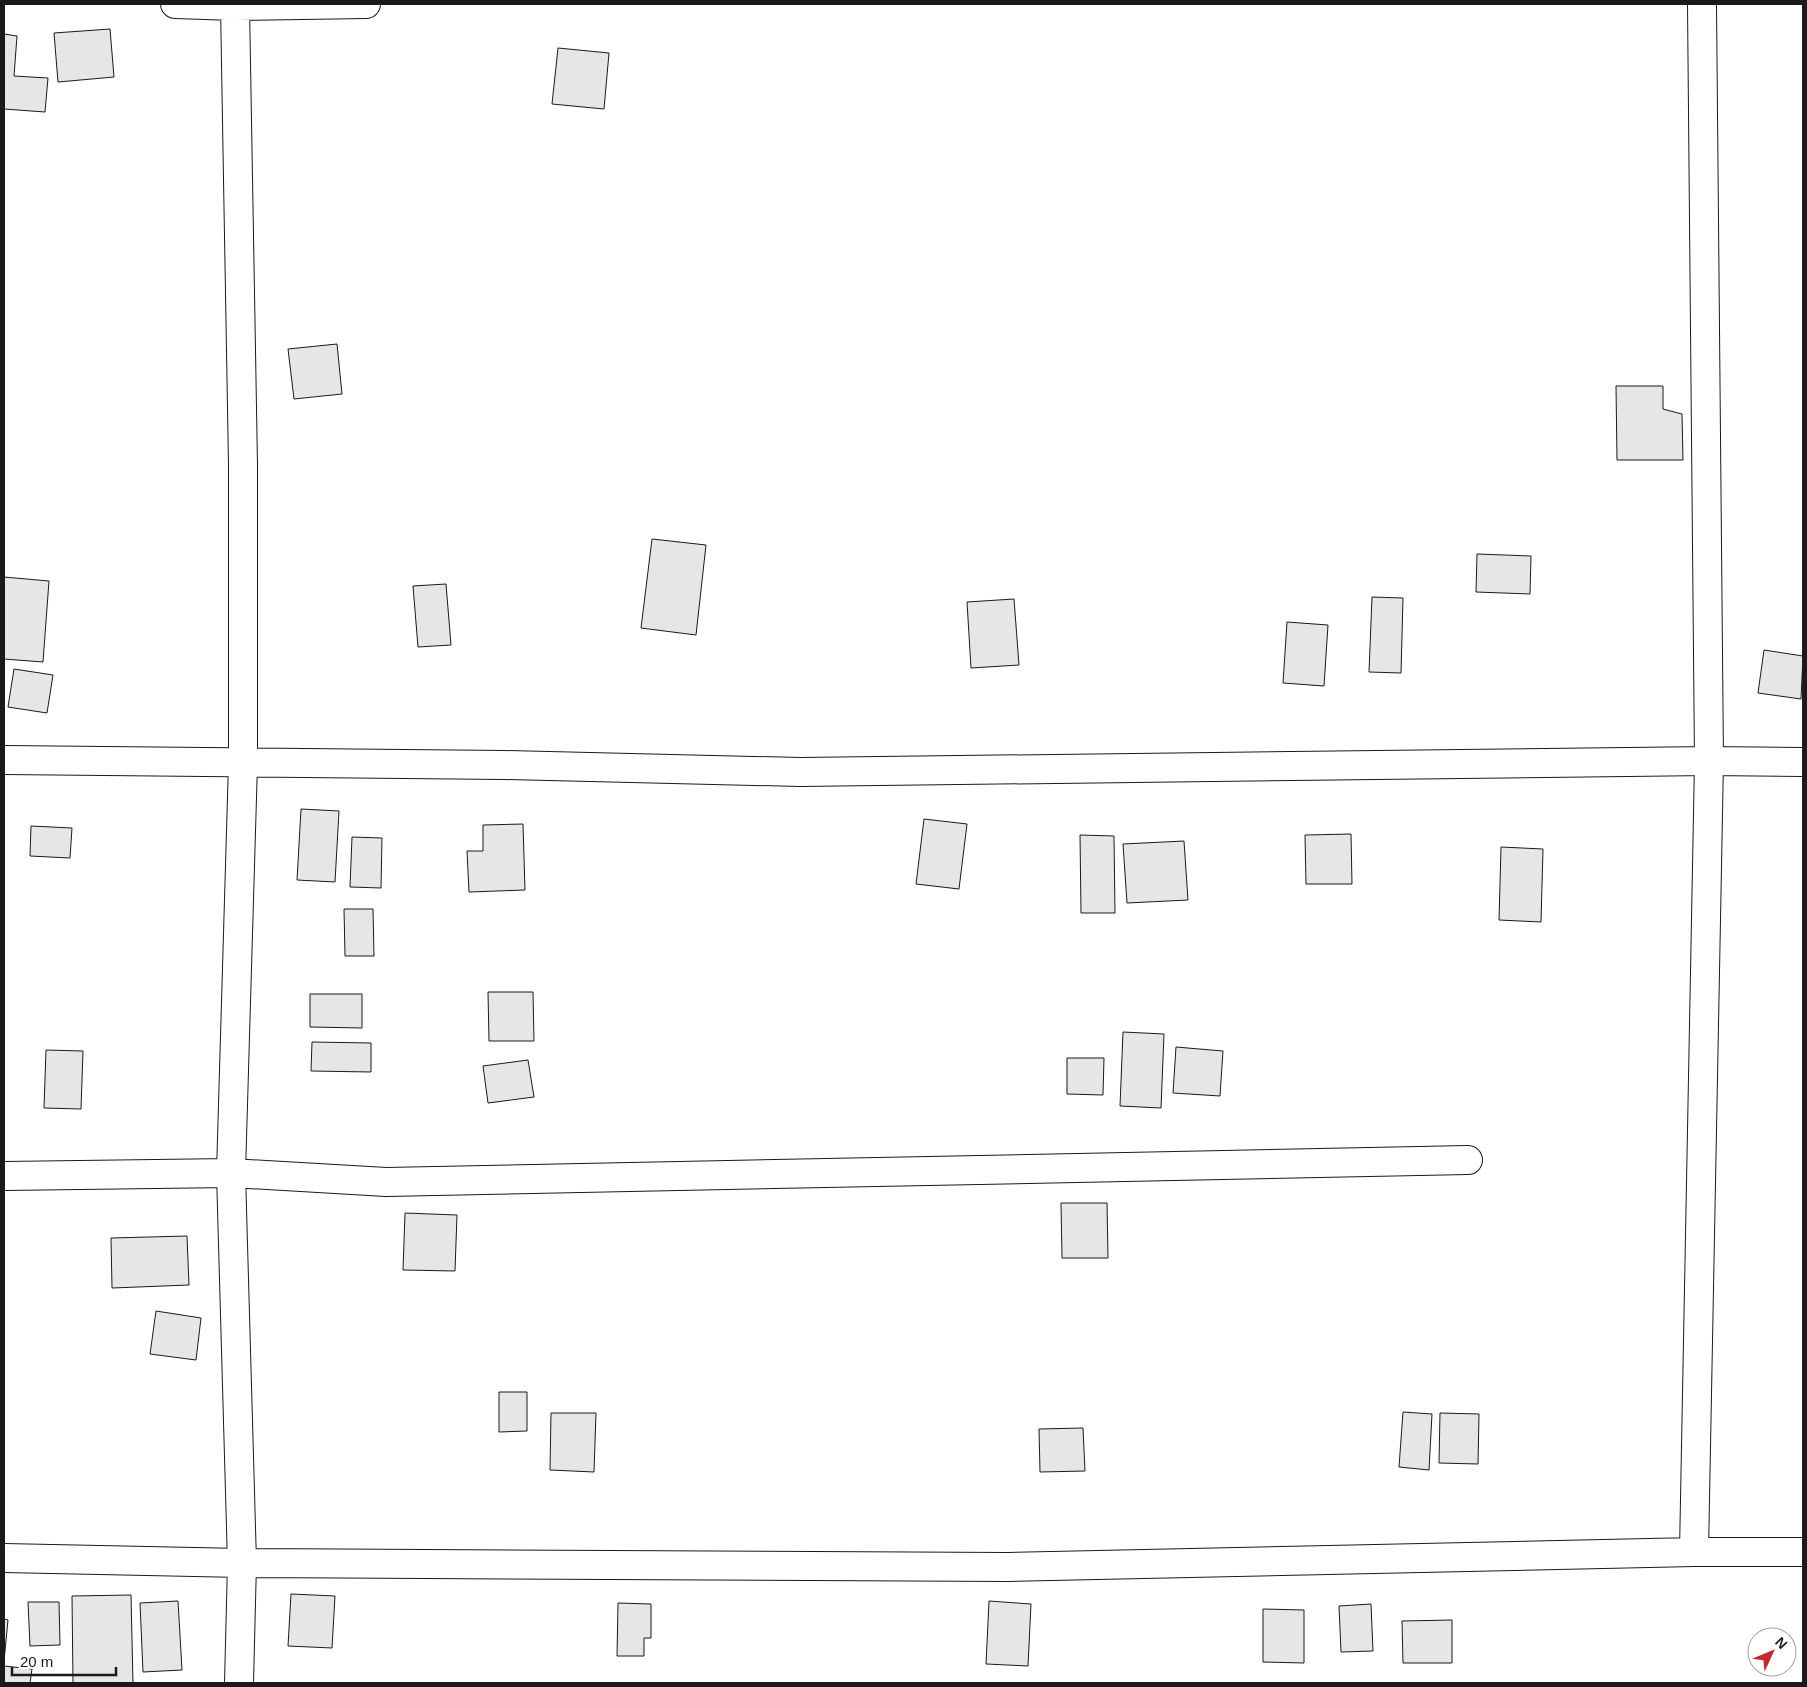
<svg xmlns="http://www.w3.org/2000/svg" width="1807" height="1687" font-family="Arial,sans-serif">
<rect width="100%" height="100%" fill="#fff"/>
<path fill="#e6e6e6" stroke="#1a1a1a" d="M110 29 114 77 58 82 54 33Z
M4 34 17 36 14 76 48 78 45 112 4 109Z
M558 48 609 53 604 109 552 104Z
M337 344 342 394 294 399 288 349Z
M1616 386H1663V409L1682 414 1683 460H1617Z
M652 539 706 545 696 635 641 628Z
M1477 554 1531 556 1530 594 1476 592Z
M4 577 49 581 43 662 4 659Z
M446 584 451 645 418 647 413 586Z
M1372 597 1403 598 1401 673 1369 672Z
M1014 599 1019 665 971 668 967 602Z
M1287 622 1328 625 1324 686 1283 683Z
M1764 650 1803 656 1801 699 1758 693Z
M14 669 53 675 47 713 8 707Z
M301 809 339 811 335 882 297 880Z
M924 819 967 824 959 889 916 884Z
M523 824 525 890 469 892 467 851H483V825Z
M31 826 72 828 70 858 30 856Z
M1351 834 1352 884H1306L1305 835Z
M1080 835 1114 836 1115 913H1081Z
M352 837 382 838 381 888 350 887Z
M1184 841 1188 900 1127 903 1123 844Z
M1501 847 1543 849 1541 922 1499 920Z
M344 909H373L374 956H345Z
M488 992H533L534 1041H489Z
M310 994H362V1028L310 1027Z
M1123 1032 1164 1034 1161 1108 1120 1106Z
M312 1042 371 1043V1072L311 1071Z
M1176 1047 1223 1051 1220 1096 1173 1093Z
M46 1050 83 1051 81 1109 44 1108Z
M1067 1058H1104L1103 1095 1067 1094Z
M528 1060 534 1097 488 1103 483 1066Z
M1061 1203H1107L1108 1258H1062Z
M405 1213 457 1215 455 1271 403 1270Z
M187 1236 189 1285 112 1288 111 1238Z
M156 1311 201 1318 196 1360 150 1354Z
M499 1392H527V1431L499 1432Z
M1403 1412 1432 1414 1429 1470 1399 1467Z
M551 1413H596L594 1472 550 1470Z
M1440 1413 1479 1414 1478 1464 1439 1463Z
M1083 1428 1085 1471 1040 1472 1039 1429Z
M291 1594 335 1596 332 1648 288 1646Z
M131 1595 133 1683H73L72 1596Z
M178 1601 182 1670 143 1672 140 1603Z
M989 1601 1031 1604 1028 1666 986 1664Z
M28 1602H59L60 1645 30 1646Z
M618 1603 651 1604V1638H644V1656H617Z
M1371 1604 1373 1651 1341 1652 1339 1606Z
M1263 1609 1304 1610V1663L1263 1662Z
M4 1619 8 1620 4 1661Z
M1452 1620V1663H1403L1402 1621Z
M4 1666 32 1669 30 1683H4Z"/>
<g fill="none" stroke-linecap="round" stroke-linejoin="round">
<g stroke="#1a1a1a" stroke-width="30">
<path id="minor" d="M175 4 235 6 366 4
M235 6 243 465V763L231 1173 242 1563 239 1683
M4 760 504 765 800 772 1709 761 1803 762
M4 1176 231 1173 386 1182 1468 1160
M1694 1552 1709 761 1702 4
M4 1558 242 1563 1008 1567 1694 1552H1803"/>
</g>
<use href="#minor" stroke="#fff" stroke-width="28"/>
</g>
<rect width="1807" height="1687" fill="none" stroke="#1a1a1a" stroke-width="10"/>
<g transform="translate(1772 1652) rotate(46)"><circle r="24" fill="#ffffff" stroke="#a3a3a3"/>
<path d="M0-4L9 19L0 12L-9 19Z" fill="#c62828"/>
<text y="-8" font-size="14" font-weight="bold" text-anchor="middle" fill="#1a1a1a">N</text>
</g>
<path d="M12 1667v8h104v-8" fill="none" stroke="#1a1a1a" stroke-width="2.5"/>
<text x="20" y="1667" font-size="15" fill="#1a1a1a" stroke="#ffffff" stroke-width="4" paint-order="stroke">20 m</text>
</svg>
